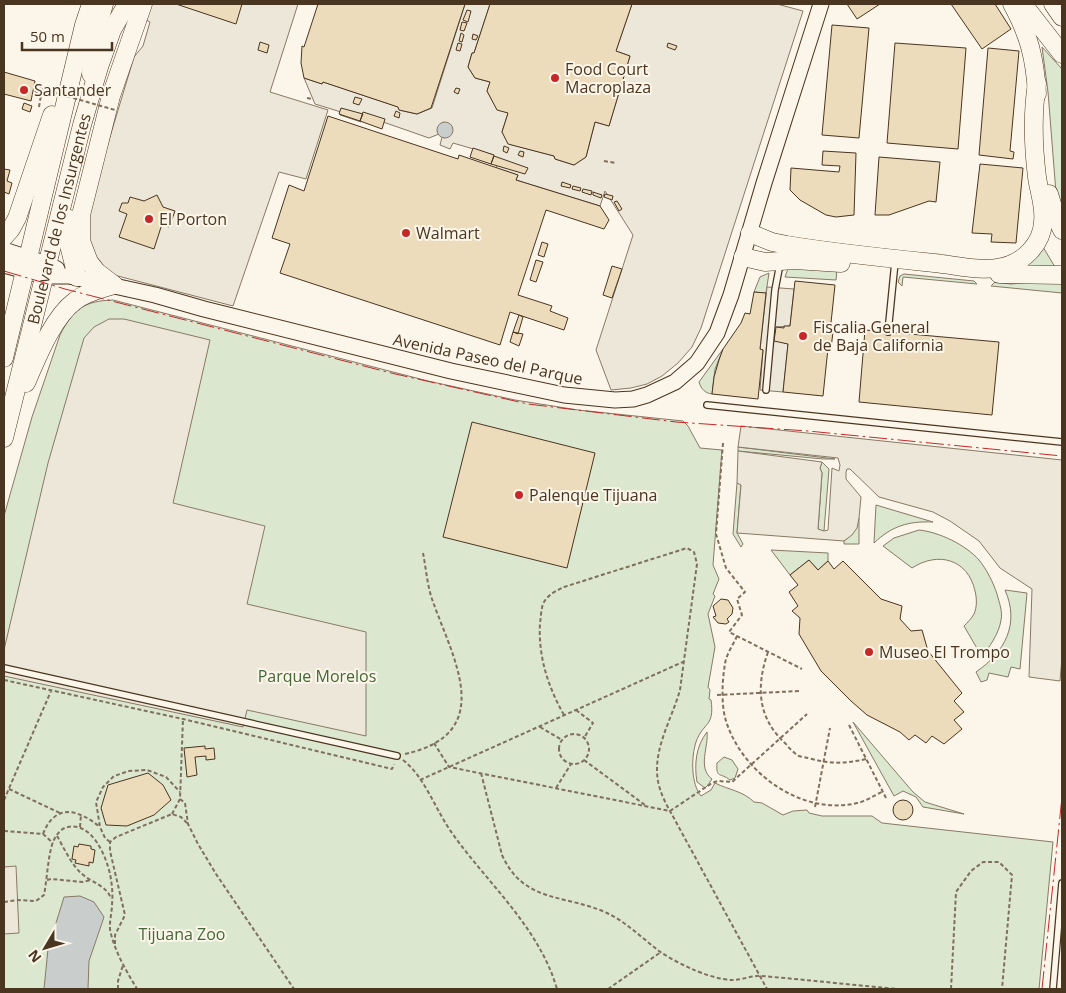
<svg xmlns="http://www.w3.org/2000/svg" width="1066" height="993" font-family="'Open Sans',sans-serif">
<rect width="100%" height="100%" fill="#fbf6e9"/>
<path fill="#dce7d0" stroke="#887966" d="M1042 47 1062 69V210L1056 193 1048 92Z
M1043 247 1055 267 1022 269Z
M789 266 837 269 836 280 785 277Z
M769 273 766 293 754 292 760 277Z
M904 274 974 281 977 284 903 277 902 286 898 282 900 276Z
M1054 280 1062 281V293L991 286 995 282 1011 284Z
M113 300 428 381 515 400 578 410 683 421 688 426 700 448 722 450 713 565 719 579 713 594 715 596 708 614 715 647 708 687 710 690 709 699 711 700C715 727 703 722 696 742 691 757 691 784 701 796L711 790 715 783C729 790 743 791 754 802L762 803 783 815 793 811 807 810 809 813 822 816H872L882 823 1053 842 1039 989H4V516L32 417 60 335C73 309 84 301 113 300Z
M723 349 715 369 712 394C705 393 701 389 699 382Z
M738 447 835 459H823L738 451Z
M822 462 829 469 824 531 818 530 822 473 820 468Z
M737 483 741 484 737 533 743 544 741 547 733 534Z
M876 505 933 522C908 521 892 526 874 543Z
M859 518V544H844V541C853 534 856 529 859 518Z
M919 530C939 532 966 545 979 560 987 570 993 582 997 594 999 602 1003 612 1001 620 999 634 989 647 982 657L964 626C967 623 972 618 974 614 977 607 977 599 975 591 968 559 938 551 912 568L883 546 894 538Z
M771 550 828 553V561L818 570 809 560 790 575Z
M1005 590 1027 593 1020 669 1011 667 1008 677 989 673 987 680 981 682 976 672C1005 652 1020 624 1005 590Z
M853 722 913 792 925 802 964 814 923 807 916 797 903 791 894 796Z
M707 732C709 746 697 768 712 779L708 785 705 788 697 782C694 764 696 746 707 732Z
M724 757 732 760 738 769 735 778 730 780C720 772 716 779 717 763Z"/>
<path fill="#ede7d9" stroke="#887966" d="M148 4H298L270 92 328 110 306 179 279 172 233 306 114 275 91 257 86 229 88 210 134 57 143 46 150 22 144 19Z
M465 4H490L474 53H472L468 67 475 78 490 82 487 91 497 109 508 113 502 132 509 144 554 156 555 159 574 165 586 157 595 122 609 126 630 56 616 51 632 4H777L803 11 701 328 692 347 678 363 662 376 647 384 631 388 611 390 596 350 633 235 605 191 600 206 516 180 518 175 496 168 497 164 492 162 494 155 453 143 450 149 440 145 442 137 445 138 444 122 440 124 437 132 439 134 429 138 363 115 361 122 340 115 341 112 315 104 304 78 322 84 323 82 398 107 399 110 417 114 432 108Z
M767 287 794 289 790 326 776 327 774 340 788 344 783 392 760 390 763 350 760 349Z
M109 319H124L210 340 173 503 265 526 247 604 366 632V736L247 710 243 727 4 676V650L48 463 84 338 94 327Z
M741 426 1062 460V658L1060 681 1029 677 1032 589 1000 568 979 541 950 521 933 512 879 497 850 469H847L846 472V479L861 497 859 518 857 528 852 535 844 541 737 533 741 485 737 483 738 451 822 462 820 468 822 473 818 529 824 531 828 530 832 468 839 471 840 465 838 458 738 447Z
M16 866 19 933 4 934V867Z"/>
<path fill="#c9cecd" stroke="#887966" d="M437 130a8 8 0 1 1 16 0a8 8 0 1 1-16 0Z
M80 896 94 902 104 917 89 961 88 989H44L48 949 64 897Z"/>
<path fill="#ecdcbc" stroke="#4a3520" d="M176 4H242L236 24Z
M318 4H465L431 108 417 114 399 110 398 107 323 82 322 84 304 78 301 63 302 46 304 47Z
M490 4H632L616 51 630 56 609 126 595 122 586 157 574 165 555 159 554 156 508 144 502 132 508 113 497 110 487 91 490 82 475 78 468 67 472 53H474Z
M847 4H880L857 19Z
M951 4H995L1011 29 982 49Z
M467 10 471 11 468 22 463 20Z
M462 22 467 23 464 31 460 30Z
M832 25 869 28 859 138 822 135Z
M461 33 464 35 462 42 459 41Z
M473 34 478 36 476 40 472 39Z
M260 42 269 45 267 53 258 50Z
M458 43 462 44 460 51 456 50Z
M668 43 677 46 675 50 667 47Z
M895 43 966 48 958 149 887 143Z
M988 48 1019 51 1010 151 1014 152 1013 159 979 155Z
M4 72 35 81 31 101 4 94Z
M38 83 42 84 39 93 35 92Z
M456 88 460 89 458 94 454 92Z
M355 97 362 99 359 105 353 103Z
M24 103 32 106 30 112 22 109Z
M341 108 363 114 360 121 339 114Z
M396 111 400 113 399 118 394 116Z
M363 112 385 119 382 129 360 121Z
M328 116 458 159 459 155 518 175 516 180 600 206 609 220 604 229 546 210 518 295 552 306 550 311 568 318 564 330 510 312 500 345 280 273 290 244 272 238 289 185 304 191Z
M504 146 509 148 507 153 503 151Z
M473 148 494 155 491 164 470 157Z
M520 151 524 152 523 157 518 155Z
M823 151 856 153 854 215 836 217 826 215 800 200 790 190 791 168 839 172 840 166 822 165Z
M494 156 528 168 525 174 491 164Z
M879 157 940 162 936 202 929 201 889 215H875Z
M980 164 1023 168 1016 243 991 242 992 234 972 233Z
M4 169 10 170 7 181 12 183 9 194 4 192Z
M562 182 571 185 570 188 561 186Z
M573 186 581 188 580 191 572 189Z
M583 189 592 191 591 195 582 192Z
M593 192 602 195 601 198 593 195Z
M605 194 613 196 612 200 604 197Z
M157 195 163 207 175 211 169 227 162 224 154 249 119 237 127 214 119 211 122 203H128L130 197 144 201Z
M617 201 622 209 619 211 614 202Z
M542 242 548 244 544 257 538 255Z
M536 260 543 262 536 282 530 280Z
M612 266 622 269 612 298 603 295Z
M795 281 835 285 830 332H833L831 348H828L823 396 783 392 788 344 774 341 776 327 784 328V326H790Z
M754 292 766 293 760 349 763 350 758 399 712 394 714 377 719 360 723 349 741 323 745 313 750 314Z
M519 315 523 317 518 334 513 332Z
M865 330 999 342 992 415 859 402Z
M513 332 523 334 519 346 510 342Z
M472 422 595 453 567 568 443 537Z
M809 560 818 570 828 561 834 569 843 561 881 599 902 606 900 619 911 631 922 630 928 651 962 693 954 701 964 712 954 720 962 729 944 744 932 736 926 743 915 735 909 740 900 732 867 715 851 701 821 671 799 634 800 618 792 611 798 606 789 592 798 585 790 575Z
M721 599 728 600 733 608 732 614 727 619 729 622 726 624 718 623 713 617 716 616 713 606Z
M205 746V749L214 748 215 759 206 760V756L195 757 197 775 187 777 184 748Z
M148 773 163 785 171 800 154 815 127 826 106 825 101 808 108 785Z
M893 810a10 10 0 1 1 20 0a10 10 0 1 1-20 0Z
M79 844 91 846V849L95 850 93 863 89 862V866L75 863 76 860 72 859 74 846 78 847Z"/>
<g fill="none" stroke-linecap="round" stroke-linejoin="round">
<g stroke="#4a3520" stroke-width="8">
<path id="service" d="M888 332 895 262
M766 390 775 290 779 269 783 264
M707 405 1062 442
M4 668 397 756
M1053 989 1062 883"/>
</g>
<g stroke="#4a3520" stroke-width="17">
<path id="secondary" d="M4 250 47 264 57 269
M4 265 44 276H69L155 295 204 309 451 371 564 395 615 400 633 399 647 395 675 382 697 363 717 333 731 295 764 183 821 4"/>
</g>
<g stroke="#4a3520" stroke-width="19">
<g id="primary">
<path d="M1012 4C1029 35 1035 58 1037 94"/>
<path d="M1023 4 1062 54"/>
<path d="M1053 4 1062 17"/>
<path d="M91 74 92 45 104 4"/>
<path d="M1049 194 1056 217 1062 230"/>
<path d="M70 219 69 245 77 277"/>
<path d="M750 233 772 242 787 245C835 253 885 258 934 263 956 265 981 272 1002 267 1023 263 1042 244 1043 222 1045 207 1039 192 1037 177 1033 145 1032 115 1037 83"/>
<path d="M4 237 11 229 17 218 52 115"/>
<path d="M743 257 765 262 795 260 841 263"/>
<path d="M999 274 1062 275"/>
<path d="M114 285 97 272 89 262 81 241V215L111 96 143 4"/>
<path d="M4 358 84 25 91 4"/>
<path d="M26 383C37 358 53 317 75 301 86 292 101 289 114 285"/>
<path id="s1" d="M4 438 82 125 99 67 112 30 127 4"/>
</g>
</g>
<path stroke="#7f6f5c" stroke-width="2" stroke-dasharray="4 2.5" stroke-linecap="butt" d="M307 98 313 99
M39 107 42 89
M604 161 616 163
M723 443 716 534 726 568 745 592 737 599 742 615 729 632 802 669
M737 636C733 645 726 655 725 664 722 681 721 705 726 721 743 775 805 818 861 802 868 800 875 795 882 792
M768 652C756 686 757 718 786 744 789 748 793 752 797 755 800 757 805 757 808 758 830 764 844 764 866 759
M4 680 183 719 392 769 394 764
M717 695 800 691
M576 710 593 723 584 738
M564 715C548 687 538 656 540 623 541 617 541 610 543 604 547 595 556 591 564 587L687 548 694 552 697 564 680 690C671 722 649 755 660 789 662 796 666 804 670 811L767 989
M849 725 886 798
M540 727 562 740
M559 749a15 15 0 1 1 30 0a15 15 0 1 1-30 0Z
M434 743 449 767 670 811 712 783 718 781 732 782 807 714
M405 754C499 733 452 657 432 599 427 584 426 568 423 553
M403 760C425 777 436 811 452 833 488 884 539 927 557 989
M584 760 645 805
M481 773 502 855C524 904 566 894 607 913 626 922 642 938 659 951 669 958 681 964 692 969 703 974 721 980 732 980 743 980 752 975 762 976 808 980 853 985 898 989
M420 780 685 661
M556 788 571 764
M9 789 60 813
M180 799 185 803 188 824 198 844 216 874 294 989
M4 800 51 691
M815 807 830 728
M172 814 180 799 183 719
M80 827 81 815
M4 831 43 834 53 843
M43 834C55 803 78 809 100 827
M57 836C64 848 71 864 81 873 91 883 107 885 111 899
M110 842 105 838 100 827 96 802 103 787 114 776 129 771 147 770 166 777 180 792
M47 880 51 879 83 882 91 880
M4 902 17 900 36 901 44 895C47 880 48 855 53 842 56 835 61 828 68 827 92 822 106 856 110 874 112 884 113 894 112 904 112 914 108 925 111 934 116 954 127 972 137 989
M115 944V935L125 915 110 851V842L116 837 172 814 181 817 187 823
M118 989V981L123 965
M608 989 661 952
M951 989 956 892 971 871 983 862H999L1012 875 1002 989"/>
<use href="#service" stroke="#fbf6e9" stroke-width="5.5"/>
<use href="#secondary" stroke="#fbf6e9" stroke-width="15"/>
<use href="#primary" stroke="#fbf6e9" stroke-width="18"/>
<path stroke="#7f6f5c" stroke-width="2" stroke-dasharray="4 2.5" stroke-linecap="butt" d="M42 89 115 110"/>
<path stroke="#c62828" stroke-width="1" stroke-dasharray="18 4 2.5 4" stroke-linecap="butt" d="M4 271 65 289 391 373 528 404 676 422 808 431 1062 456
M1042 989 1062 797"/>
</g>
<g fill="#c62828" stroke="#fbf6e9" stroke-width="2">
<circle cx="555" cy="78" r="5"/>
<circle cx="24" cy="90" r="5"/>
<circle cx="149" cy="219" r="5"/>
<circle cx="406" cy="233" r="5"/>
<circle cx="803" cy="336" r="5"/>
<circle cx="519" cy="495" r="5"/>
<circle cx="869" cy="652" r="5"/>
</g>
<g text-anchor="middle" stroke-width="4" stroke-linejoin="round" paint-order="stroke">
<g font-size="16" fill="#4a3520" stroke="#fbf6e9" text-anchor="start">
<text x="565" y="75">Food Court<tspan x="565" dy="18">Macroplaza</tspan></text>
<text x="34" y="96">Santander</text>
<text x="159" y="225">El Porton</text>
<text x="416" y="239">Walmart</text>
<text x="813" y="333">Fiscalia General<tspan x="813" dy="18">de Baja California</tspan></text>
<text x="529" y="501">Palenque Tijuana</text>
<text x="879" y="658">Museo El Trompo</text>
</g>
<g font-size="16" fill="#4a3520" stroke="#fbf6e9">
<text dy="6" stroke="none"><textPath href="#s1" startOffset="226">Boulevard de los Insurgentes</textPath></text>
<text transform="translate(488 359) rotate(12)" y="6">Avenida Paseo del Parque</text>
</g>
<g font-size="16" fill="#436837" stroke="#fbf6e9">
<text x="317" y="682">Parque Morelos</text>
<text x="182" y="940">Tijuana Zoo</text>
</g>
</g>
<rect width="1066" height="993" fill="none" stroke="#4a3520" stroke-width="10"/>
<g transform="translate(45 948) rotate(232)" stroke="#fbf6e9" stroke-width="4" paint-order="stroke">
<path d="M0-4L9 19L0 12L-9 19Z" fill="#4a3520"/>
<text y="-8" font-size="14" font-weight="bold" text-anchor="middle" fill="#4a3520">N</text>
</g>
<path d="M22 42v8h90v-8" fill="none" stroke="#4a3520" stroke-width="2.5"/>
<text x="30" y="42" font-size="15" fill="#4a3520" stroke="#fbf6e9" stroke-width="4" paint-order="stroke">50 m</text>
</svg>
